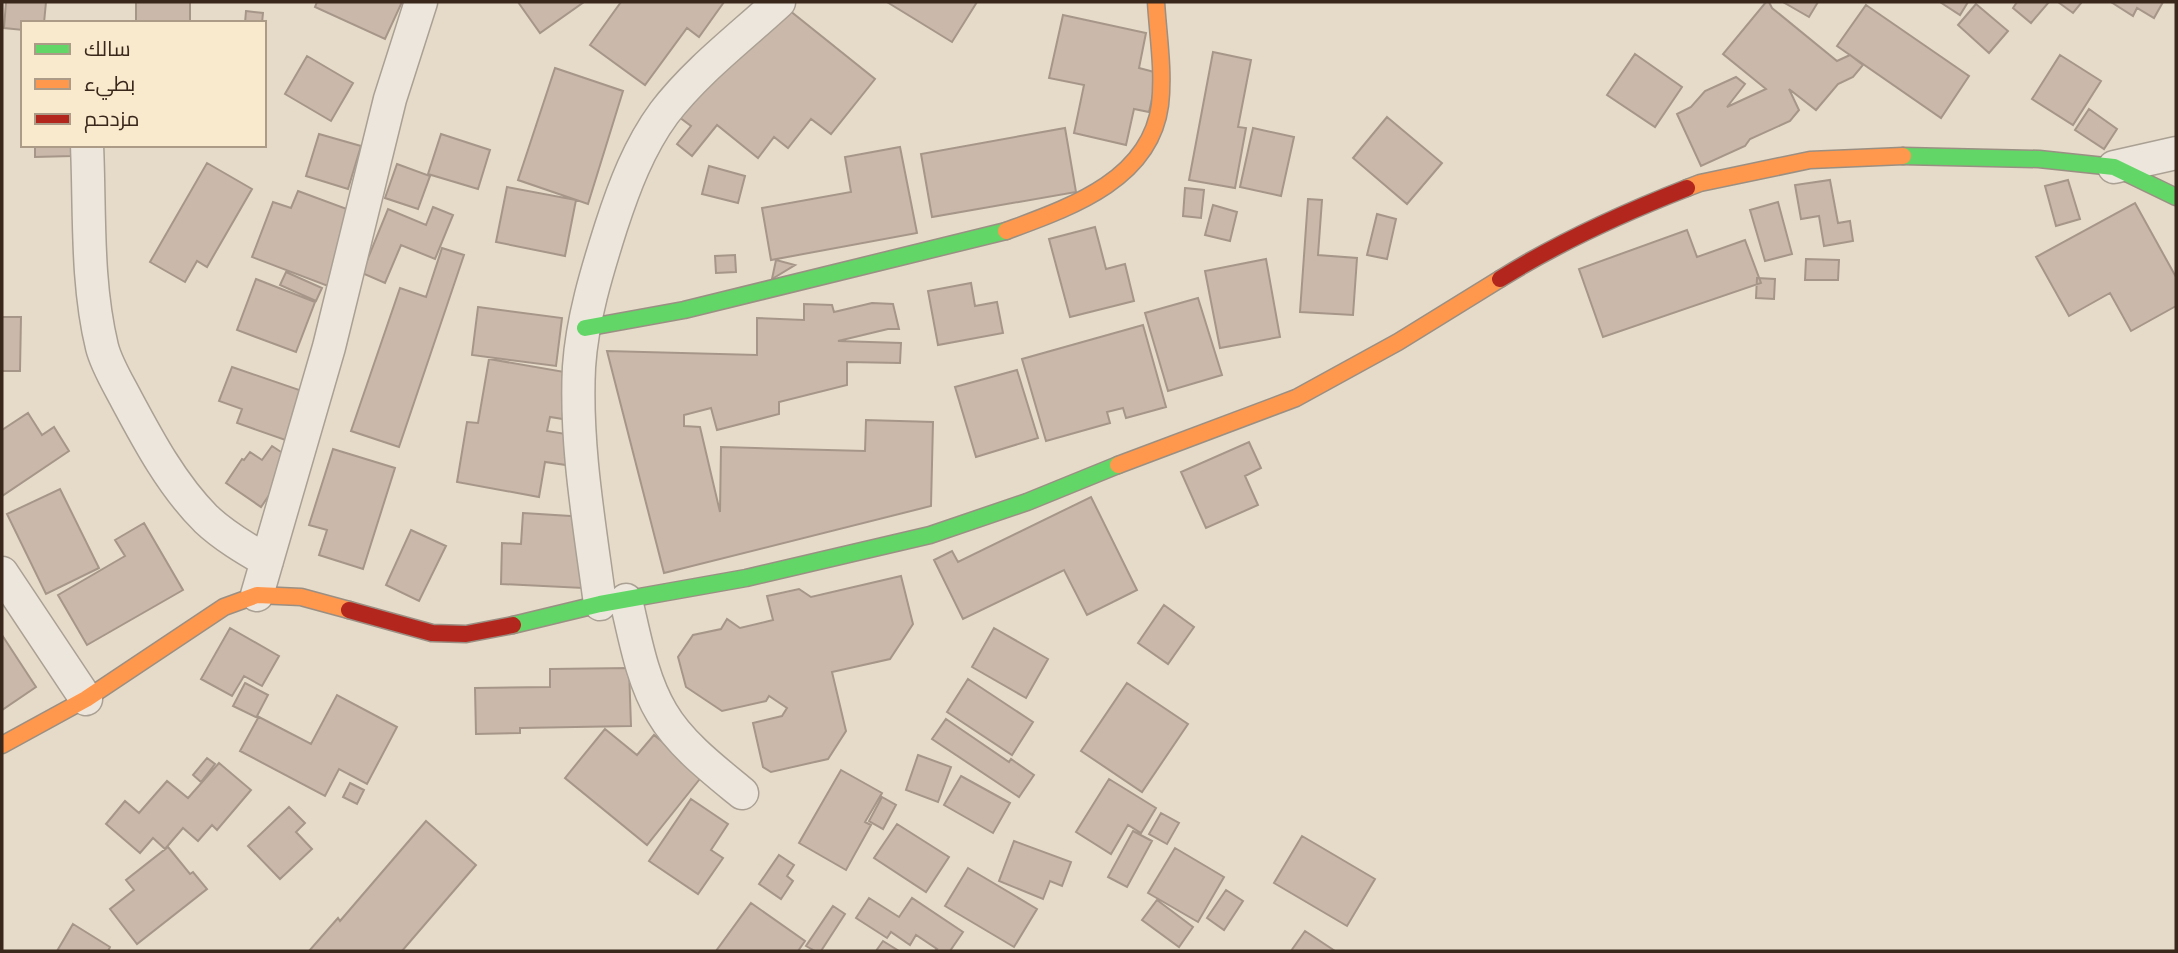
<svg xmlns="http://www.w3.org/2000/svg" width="2178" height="953" font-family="Spectral,Cairo,serif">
<rect width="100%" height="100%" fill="#e6dbc9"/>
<path fill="#cab8aa" stroke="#a69689" stroke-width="2" d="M6 2H46L44 23H23V30L4 28Z
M136 2H190V23H136Z
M317 2H402L385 39 315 7Z
M518 2H584L540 33Z
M621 2H724L699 37 687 28 645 85 590 45Z
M779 2 875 79 831 134 811 119 788 148 774 137 758 158 717 125 692 156 677 144 691 126 675 114Z
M887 2H977L952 42Z
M1766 2H1769L1772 8 1837 61 1850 55 1863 65 1853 77 1838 84 1816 110 1789 89 1799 110 1790 121 1750 139 1745 146 1701 166 1677 114 1691 107 1705 91 1736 77 1745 84 1727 107 1766 89 1723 54Z
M1783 2H1818L1809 17Z
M1940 2H1968L1960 15Z
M2017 2H2049L2031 23 2013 8Z
M2058 2H2082L2073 13Z
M2111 2H2163L2154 18 2137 8 2133 16Z
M1976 4 2008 31 1989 53 1958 25Z
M1866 5 1969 76 1941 118 1837 46Z
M246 11 263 13 262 23H245Z
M1063 15 1146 33 1139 68 1158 73 1149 112 1134 109 1126 145 1074 133 1084 85 1049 78Z
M1213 52 1251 60 1238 127 1246 128 1235 188 1189 180Z
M1635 54 1682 87 1655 127 1607 95Z
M2060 55 2101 81 2073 125 2032 99Z
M307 56 353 83 331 121 285 94Z
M555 68 623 91 588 204 518 180Z
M2089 109 2117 129 2104 149 2075 130Z
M1387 117 1442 163 1407 204 1353 158Z
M1065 128 1076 192 932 217 921 154Z
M1253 128 1294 137 1281 196 1240 187Z
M319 134 361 146 348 189 306 176Z
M441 134 490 150 478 189 428 174Z
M35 145H72V156L35 157Z
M900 147 917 233 771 260 762 208 851 192 845 157Z
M207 163 252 189 207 267 197 261 185 282 150 262Z
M397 164 430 176 418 209 385 198Z
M709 166 745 176 738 203 702 194Z
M1830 180 1838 223 1850 221 1853 241 1824 246 1819 216 1801 219 1795 185Z
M2068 180 2080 219 2056 226 2045 186Z
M507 187 576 200 565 256 496 242Z
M1185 188 1204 190 1201 218 1183 216Z
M298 191 355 212 328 286 252 257 273 202 291 208Z
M1308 199 1322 200 1318 255 1357 258 1353 315 1300 312Z
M1778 202 1792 254 1765 261 1750 210Z
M2135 203 2176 277V306L2131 331 2110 293 2069 316 2036 257Z
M1213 205 1237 212 1230 241 1205 235Z
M433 207 453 215 435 259 401 245 385 283 362 273 388 209 426 225Z
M1377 214 1396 219 1387 259 1367 255Z
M1095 227 1106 269 1125 264 1134 301 1070 317 1049 239Z
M1687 230 1697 257 1745 240 1761 283 1603 337 1579 269Z
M442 248 464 255 399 447 351 431 400 288 426 297Z
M735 255 736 272 716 273 715 256Z
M1266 259 1280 337 1220 348 1205 271Z
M1806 259 1839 260 1838 280H1805Z
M776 260 795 265 772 279Z
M286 272 322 288 316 301 280 285Z
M1757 278 1775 279 1774 299 1756 298Z
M256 279 315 302 296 352 237 330Z
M971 283 975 306 997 302 1003 333 938 345 928 291Z
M1198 298 1222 375 1168 391 1145 313Z
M872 303 893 304 899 329H888L838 341 901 343 900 363 847 362V385L779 402V414L717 430 711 408 684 415V426L700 427 720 512 721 447 865 451 866 420 933 422 931 506 664 573 607 351 757 355V318L804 320V304L832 305 834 312Z
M478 307 562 318 556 366 472 355Z
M2 317H21L20 371H2Z
M1143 325 1166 407 1126 418 1123 408 1107 412 1110 423 1046 441 1022 359Z
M489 359 576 374 569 420 550 417 547 431 578 436 573 466 545 462 539 497 457 482 467 422 478 423Z
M232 367 311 394 294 443 237 423 242 409 219 401Z
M1017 370 1038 438 976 457 955 387Z
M28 413 42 435 54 427 69 451 2 496V430Z
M1249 442 1261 468 1245 476 1258 505 1206 528 1181 472Z
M272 446 293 460 261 507 226 483 242 459 244 460 250 452 262 460Z
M333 449 395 468 363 569 319 555 327 530 309 525Z
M60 489 99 568 46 594 7 514Z
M1091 497 1137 590 1087 615 1064 570 963 619 934 560 952 551 958 562Z
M523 513 586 517 583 588 501 584 502 543 521 544Z
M144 523 183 590 87 645 58 595 125 556 115 540Z
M411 530 446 546 419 601 386 585Z
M901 576 913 624 890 659 832 672 846 731 828 759 771 772 763 767 753 723 782 716 787 708 769 696 766 701 722 711 686 687 678 657 693 635 721 629 727 619 740 628 773 620 767 596 799 589 811 597Z
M1164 605 1194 627 1168 664 1138 643Z
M230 628 279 656 262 686 244 676 232 696 201 679Z
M994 628 1048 659 1026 698 972 667Z
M2 635 36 687 2 710Z
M629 668 631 726 520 728V733L476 734 475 688 550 687V669Z
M968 679 1033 722 1012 755 947 712Z
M245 683 268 695 257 716 311 744 337 695 397 727 367 784 339 769 325 796 240 751 258 718 233 706Z
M1127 683 1188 724 1142 792 1081 751Z
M946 719 1009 762 1011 759 1034 775 1019 797 932 739Z
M605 729 637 755 654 735 703 775 647 845 565 778Z
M918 755 951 767 938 802 906 790Z
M207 758 215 764 201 782 193 775Z
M219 763 251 790 217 830 212 825 198 841 183 828 165 849 153 838 140 853 106 824 125 801 139 813 167 781 188 798Z
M841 770 882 793 865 822 871 825 846 870 799 843Z
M961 776 1010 803 993 833 944 805Z
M1109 779 1156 808 1141 833 1128 825 1111 854 1076 832Z
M350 783 364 790 357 804 343 797Z
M882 797 896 805 883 829 869 821Z
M691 799 728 824 711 850 723 858 698 894 649 861Z
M289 807 305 823 296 832 312 849 280 879 248 846Z
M1161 813 1179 823 1167 844 1149 834Z
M426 821 476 865 402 951H309L338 918 340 921Z
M897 824 949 857 926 892 874 858Z
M1133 831 1152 841 1127 887 1108 877Z
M1302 836 1375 879 1347 926 1274 883Z
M1014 841 1071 862 1062 886 1050 881 1043 899 999 881Z
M168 847 190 874 193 872 207 889 137 944 110 909 134 890 126 880Z
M1175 848 1224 877 1198 922 1148 893Z
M779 855 794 865 787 876 793 881 781 899 759 884Z
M968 868 1037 909 1014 947 945 906Z
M1226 890 1243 901 1224 930 1207 918Z
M869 898 899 917 912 898 963 932 950 951H935L937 949 916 935 910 945 891 932 887 938 856 918Z
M1157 900 1193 927 1179 947 1142 920Z
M751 903 805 941 798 951H716Z
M833 906 845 914 821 951H815L806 946Z
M73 924 110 947 108 951H57Z
M1305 931 1335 951H1291Z
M883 941 899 951H876Z"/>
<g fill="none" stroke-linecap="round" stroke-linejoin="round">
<g stroke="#aaa093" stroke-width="35">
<path id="street" d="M87 145C90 212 86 281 102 347 106 363 116 380 124 395 147 438 171 484 206 519 224 536 246 549 267 561
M2114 167 2176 153
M2 573 86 699
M257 595 329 347 390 99 421 2
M626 600C635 638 642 680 662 713 680 744 714 770 742 793
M600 604C590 527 575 446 579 367 582 320 597 271 611 227 624 187 639 147 664 113 696 71 741 37 779 2"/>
</g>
<g stroke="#9a8f83" stroke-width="19">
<path id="fast" d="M1903 156 2039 159 2114 167 2176 197
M585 328 684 310 1006 231
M513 625 600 604 746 578 930 535 1027 502 1118 465"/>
</g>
<g stroke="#9a8f83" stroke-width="19">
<path id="slow" d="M1687 188 1700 183 1810 160 1903 156
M1006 231C1068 208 1150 181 1160 105 1164 71 1158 35 1156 2
M1118 465 1296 398 1398 342 1500 279
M2 745 86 699 224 607 257 595 301 597 349 610"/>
</g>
<g stroke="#9a8f83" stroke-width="19">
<path id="jam" d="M1500 279C1559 242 1623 213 1687 188
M349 610 432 633 466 634 513 625"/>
</g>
<use href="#street" stroke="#ede6dc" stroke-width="32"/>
<use href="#fast" stroke="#63d668" stroke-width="16"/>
<use href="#slow" stroke="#ff974d" stroke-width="16"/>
<use href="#jam" stroke="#b3261e" stroke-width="16"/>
</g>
<rect width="2178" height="953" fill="none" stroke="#39271b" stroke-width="7"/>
<rect x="21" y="21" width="245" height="126" fill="#f9e9cd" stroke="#ac9b86" stroke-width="2"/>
<rect x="35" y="44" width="35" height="10" fill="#63d668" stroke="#ac9b86" stroke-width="2"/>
<text x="84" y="56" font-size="21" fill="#39271b">سالك</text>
<rect x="35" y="79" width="35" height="10" fill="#ff974d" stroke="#ac9b86" stroke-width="2"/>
<text x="84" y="91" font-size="21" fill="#39271b">بطيء</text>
<rect x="35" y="114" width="35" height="10" fill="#b3261e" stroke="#ac9b86" stroke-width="2"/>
<text x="84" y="126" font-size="21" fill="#39271b">مزدحم</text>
</svg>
